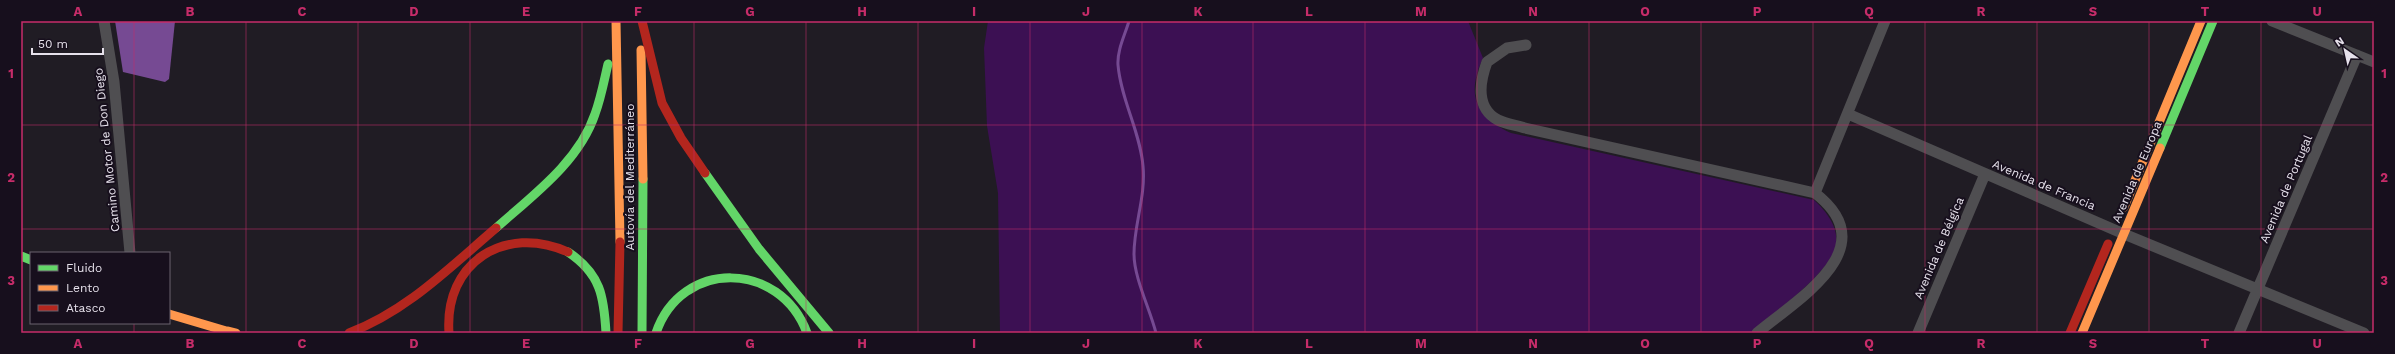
<svg xmlns="http://www.w3.org/2000/svg" width="2395" height="354" font-family="'Work Sans',sans-serif">
<rect width="100%" height="100%" fill="#201c24"/>
<path fill="#3c1053" d="M988 21H1468L1483 58C1466 95 1475 116 1511 133L1814 200C1826 211 1839 227 1836 245 1832 272 1771 315 1750 333H1000L998 193 987 126 984 48Z"/>
<path fill="#764a93" d="M115 21H175L169 79 165 82 123 72Z"/>
<g fill="none" stroke-linecap="round" stroke-linejoin="round">
<path stroke="#764a93" stroke-width="3" d="M1129 21C1125 35 1117 50 1118 65 1121 100 1140 131 1143 166 1146 196 1134 224 1134 254 1134 278 1150 309 1156 333"/>
<path stroke="#4f4e51" stroke-width="11" d="M104 21 114 82 130 253
M2272 21 2374 62
M1526 45 1507 48 1487 62C1480 81 1475 108 1498 120 1506 124 1516 125 1525 128L1815 193C1886 248 1799 298 1757 333
M1848 114 2124 234 2364 333
M1815 193 1885 21
M1918 333 1985 174
M2239 333 2357 55"/>
<path stroke="#63d668" stroke-width="9" d="M2160 148 2213 21
M705 173 759 249 829 333
M496 228C532 196 579 162 595 114 601 98 604 81 608 64
M568 252C601 274 604 297 606 333
M21 256 31 260
M642 333 643 179
M656 333C681 259 780 260 807 333"/>
<path stroke="#ff974d" stroke-width="9" d="M616 21 620 242
M641 50 643 179
M2124 207 2201 21
M169 314 233 333
M228 331 236 333
M2082 333 2160 148"/>
<path stroke="#b3261e" stroke-width="9" d="M642 21 662 103 681 138 705 173
M349 333C407 311 449 268 496 228
M449 333C444 262 505 224 568 252
M618 333 620 242
M2070 333 2108 244"/>
</g>
<path fill="none" stroke="#c62c69" stroke-width="1" stroke-opacity="0.55" d="M134 21V253M246 21V333M358 21V333M470 21V333M582 21V333M694 21V333M806 21V333M918 21V333M1030 21V333M1142 21V333M1253 21V333M1365 21V333M1477 21V333M1589 21V333M1701 21V333M1813 21V333M1925 21V333M2037 21V333M2149 21V333M2261 21V333M21 125H2374M21 229H2374M134 323V333"/>
<g text-anchor="middle" stroke-width="4" stroke-linejoin="round" paint-order="stroke">
<g font-size="12" fill="#e6e1eb" stroke="#170f1d">
<text transform="translate(107 150) rotate(-96)" y="4">Camino Motor de Don Diego</text>
<text transform="translate(2137 172) rotate(-67)" y="4">Avenida de Europa</text>
<text transform="translate(630 177) rotate(-90)" y="4">Autovía del Mediterráneo</text>
<text transform="translate(2044 185) rotate(23)" y="4">Avenida de Francia</text>
<text transform="translate(2286 189) rotate(-67)" y="4">Avenida de Portugal</text>
<text transform="translate(1939 248) rotate(-67)" y="4">Avenida de Bélgica</text>
</g>
</g>
<rect width="2395" height="354" fill="none" stroke="#170f1d" stroke-width="44"/>
<rect x="30" y="252" width="140" height="72" fill="#170f1d" stroke="#6a636f"/>
<rect x="38" y="265" width="20" height="6" fill="#63d668" stroke="#6a636f"/>
<text x="66" y="272" font-size="12" fill="#e6e1eb">Fluido</text>
<rect x="38" y="285" width="20" height="6" fill="#ff974d" stroke="#6a636f"/>
<text x="66" y="292" font-size="12" fill="#e6e1eb">Lento</text>
<rect x="38" y="305" width="20" height="6" fill="#b3261e" stroke="#6a636f"/>
<text x="66" y="312" font-size="12" fill="#e6e1eb">Atasco</text>
<g transform="translate(2345 50) rotate(326)" stroke="#170f1d" stroke-width="3" paint-order="stroke">
<path d="M0-3L7 15L0 10L-7 15Z" fill="#e6e1eb"/>
<text y="-6" font-size="11" font-weight="bold" text-anchor="middle" fill="#e6e1eb">N</text>
</g>
<path d="M32 48v6h71v-6" fill="none" stroke="#e6e1eb" stroke-width="2"/>
<text x="38" y="48" font-size="12" fill="#e6e1eb" stroke="#170f1d" stroke-width="3" paint-order="stroke">50 m</text>
<rect x="22" y="22" width="2351" height="310" fill="none" stroke="#c62c69" stroke-width="1.5"/>
<g font-size="13" text-anchor="middle" font-weight="bold" fill="#c62c69">
<text x="78" y="16">A</text>
<text x="190" y="16">B</text>
<text x="302" y="16">C</text>
<text x="414" y="16">D</text>
<text x="526" y="16">E</text>
<text x="638" y="16">F</text>
<text x="750" y="16">G</text>
<text x="862" y="16">H</text>
<text x="974" y="16">I</text>
<text x="1086" y="16">J</text>
<text x="1198" y="16">K</text>
<text x="1309" y="16">L</text>
<text x="1421" y="16">M</text>
<text x="1533" y="16">N</text>
<text x="1645" y="16">O</text>
<text x="1757" y="16">P</text>
<text x="1869" y="16">Q</text>
<text x="1981" y="16">R</text>
<text x="2093" y="16">S</text>
<text x="2205" y="16">T</text>
<text x="2317" y="16">U</text>
<text x="11" y="78">1</text>
<text x="2384" y="78">1</text>
<text x="11" y="182">2</text>
<text x="2384" y="182">2</text>
<text x="11" y="285">3</text>
<text x="2384" y="285">3</text>
<text x="78" y="348">A</text>
<text x="190" y="348">B</text>
<text x="302" y="348">C</text>
<text x="414" y="348">D</text>
<text x="526" y="348">E</text>
<text x="638" y="348">F</text>
<text x="750" y="348">G</text>
<text x="862" y="348">H</text>
<text x="974" y="348">I</text>
<text x="1086" y="348">J</text>
<text x="1198" y="348">K</text>
<text x="1309" y="348">L</text>
<text x="1421" y="348">M</text>
<text x="1533" y="348">N</text>
<text x="1645" y="348">O</text>
<text x="1757" y="348">P</text>
<text x="1869" y="348">Q</text>
<text x="1981" y="348">R</text>
<text x="2093" y="348">S</text>
<text x="2205" y="348">T</text>
<text x="2317" y="348">U</text>
</g>
</svg>
